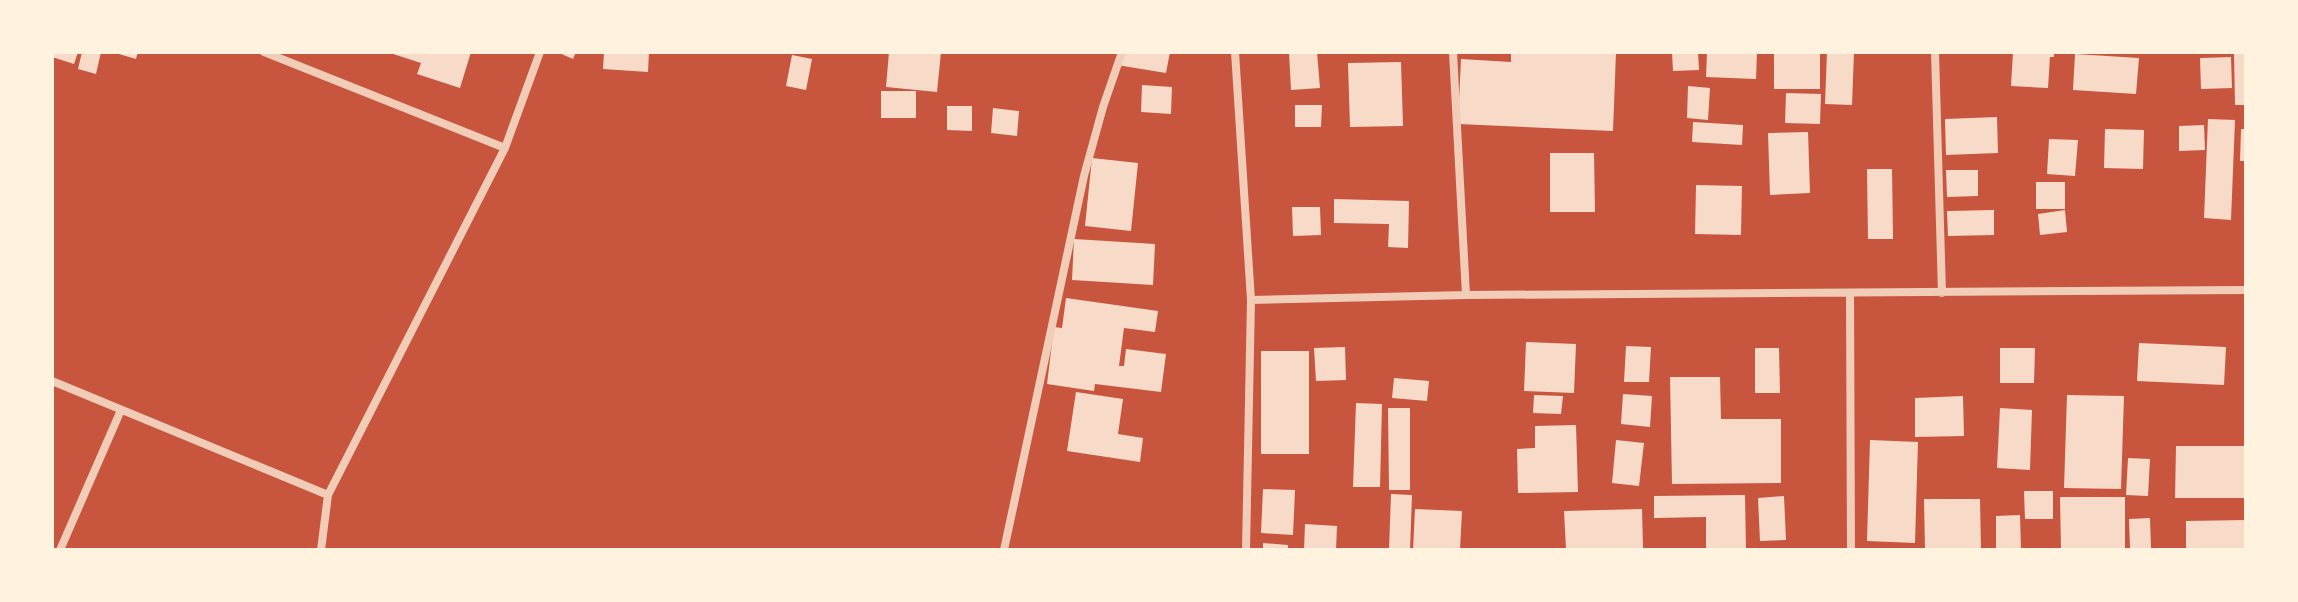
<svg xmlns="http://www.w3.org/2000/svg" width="2298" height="602" font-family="'Fira Sans',sans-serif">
<rect width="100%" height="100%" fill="#c8553d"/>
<path fill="#f7dbc8" d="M52 52H78L74 64 52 57Z
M82 52H101L96 74 78 69Z
M112 52H138L136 59Z
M471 52 460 88 417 74 421 63 390 53Z
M557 52H576L573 59Z
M604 52H649L648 72 603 69Z
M889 52H941L937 92 886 87Z
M1119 52H1170L1166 73 1117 65Z
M1289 52H1317L1320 88 1291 90Z
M1511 52H1616L1613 131 1458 124 1461 59 1511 62Z
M1672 52H1698L1699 70 1673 71Z
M1707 52H1757L1756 79 1706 77Z
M1774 52H1820V89H1774Z
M1827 52H1854L1852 105 1825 104Z
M2013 52H2054V57H2050L2048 88 2011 86Z
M2234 52H2246V105H2235Z
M2075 54 2139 58 2136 94 2073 90Z
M792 55 812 59 806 90 786 86Z
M2231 57 2232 88 2201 89 2200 58Z
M1401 62 1403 126 1350 127 1348 63Z
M1142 85 1172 87 1171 114 1141 112Z
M1688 86 1710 88 1708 120 1687 118Z
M881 91H916V118H881Z
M1786 93 1821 94 1820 124 1785 123Z
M1295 105H1322L1321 127H1295Z
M947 106H972V131L947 130Z
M993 108 1019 111 1017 136 991 133Z
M1997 117 1998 153 1946 155 1945 119Z
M2208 119 2235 120 2231 220 2204 218Z
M1693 122 1743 125 1742 145 1692 142Z
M2204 125 2205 150 2179 151V126Z
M2105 129 2144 130 2143 169 2104 168Z
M2241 129H2246V161H2240Z
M1808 132 1810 193 1770 195 1768 133Z
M2049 139 2078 140 2075 176 2047 174Z
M1550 153H1594L1595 212H1550Z
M1092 158 1138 163 1131 231 1085 226Z
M1867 169H1892L1893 239H1868Z
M1946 170H1978V196L1947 197Z
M2036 182H2065V209H2036Z
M1696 185 1742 186 1741 235 1695 234Z
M1334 199 1409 201 1408 248 1388 247 1389 224 1334 223Z
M1292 207H1320L1321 235 1293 236Z
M1994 210V235L1948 236 1947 211Z
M2065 210 2067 232 2040 235 2038 214Z
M1074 239 1155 244 1153 285 1072 280Z
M1066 298 1158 311 1155 332 1124 328 1119 366H1124L1126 349 1166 354 1161 392 1095 384 1094 391 1047 384 1054 327 1062 328Z
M1526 342 1576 344 1574 393 1524 391Z
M2139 343 2226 347 2224 385 2137 381Z
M1626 346 1651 347 1649 382H1624Z
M1345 347 1346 380 1316 381 1314 348Z
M1755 348H1779L1780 393H1755Z
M2000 348H2035L2034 383H2000Z
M1261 351H1309V454H1261Z
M1670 377H1720L1721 419H1781V483L1672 484Z
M1394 378 1429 381 1427 401 1392 398Z
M1076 392 1123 399 1118 434 1143 438 1140 462 1067 451Z
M1623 394 1652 396 1650 427 1621 424Z
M1534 395 1563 396 1561 414 1533 413Z
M2067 395 2124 396 2121 489 2064 488Z
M1963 396 1964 436 1915 437V398Z
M1356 403 1382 404 1380 487H1353Z
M1388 408H1410V490H1389Z
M2000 408 2032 410 2030 470 1997 468Z
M1576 425 1578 492 1518 493 1517 449 1535 448V426Z
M1616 440 1644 443 1639 486 1612 483Z
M1870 440 1918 442 1915 543 1867 541Z
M2176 446H2246V498H2175Z
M2128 458 2150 459 2148 496 2126 495Z
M1263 489 1295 490 1293 535 1261 533Z
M2024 491H2053V519H2025Z
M1391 494 1412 495 1410 550H1389Z
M1745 495 1746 550H1706V517L1654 518V496Z
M1784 496 1786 540 1760 541 1758 498Z
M2060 497H2125V550H2061Z
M1924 499H1980L1981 550H1925Z
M1415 509 1462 511 1460 550H1413Z
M1642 509 1643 548 1566 549 1564 511Z
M2020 515 2021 550H1996V516Z
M2150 518 2151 548H2130L2129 519Z
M2246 520V550H2186V521Z
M1305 524 1337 526 1336 550H1304Z
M1263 543 1288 545V550H1263Z"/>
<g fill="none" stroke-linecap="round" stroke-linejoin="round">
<path stroke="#f1ccb7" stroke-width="8" d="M264 52 505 148
M1235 52 1251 300 1246 550
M1453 52 1466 295
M1935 52 1942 293
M1850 294 1851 550
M1251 300 1466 295 2246 290
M52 381 328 495
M60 550 121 410
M321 550 328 495 505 148 540 52
M1004 550 1084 176 1103 107 1122 52"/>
</g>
<rect width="2298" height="602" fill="none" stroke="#fff3e0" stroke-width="108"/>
</svg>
